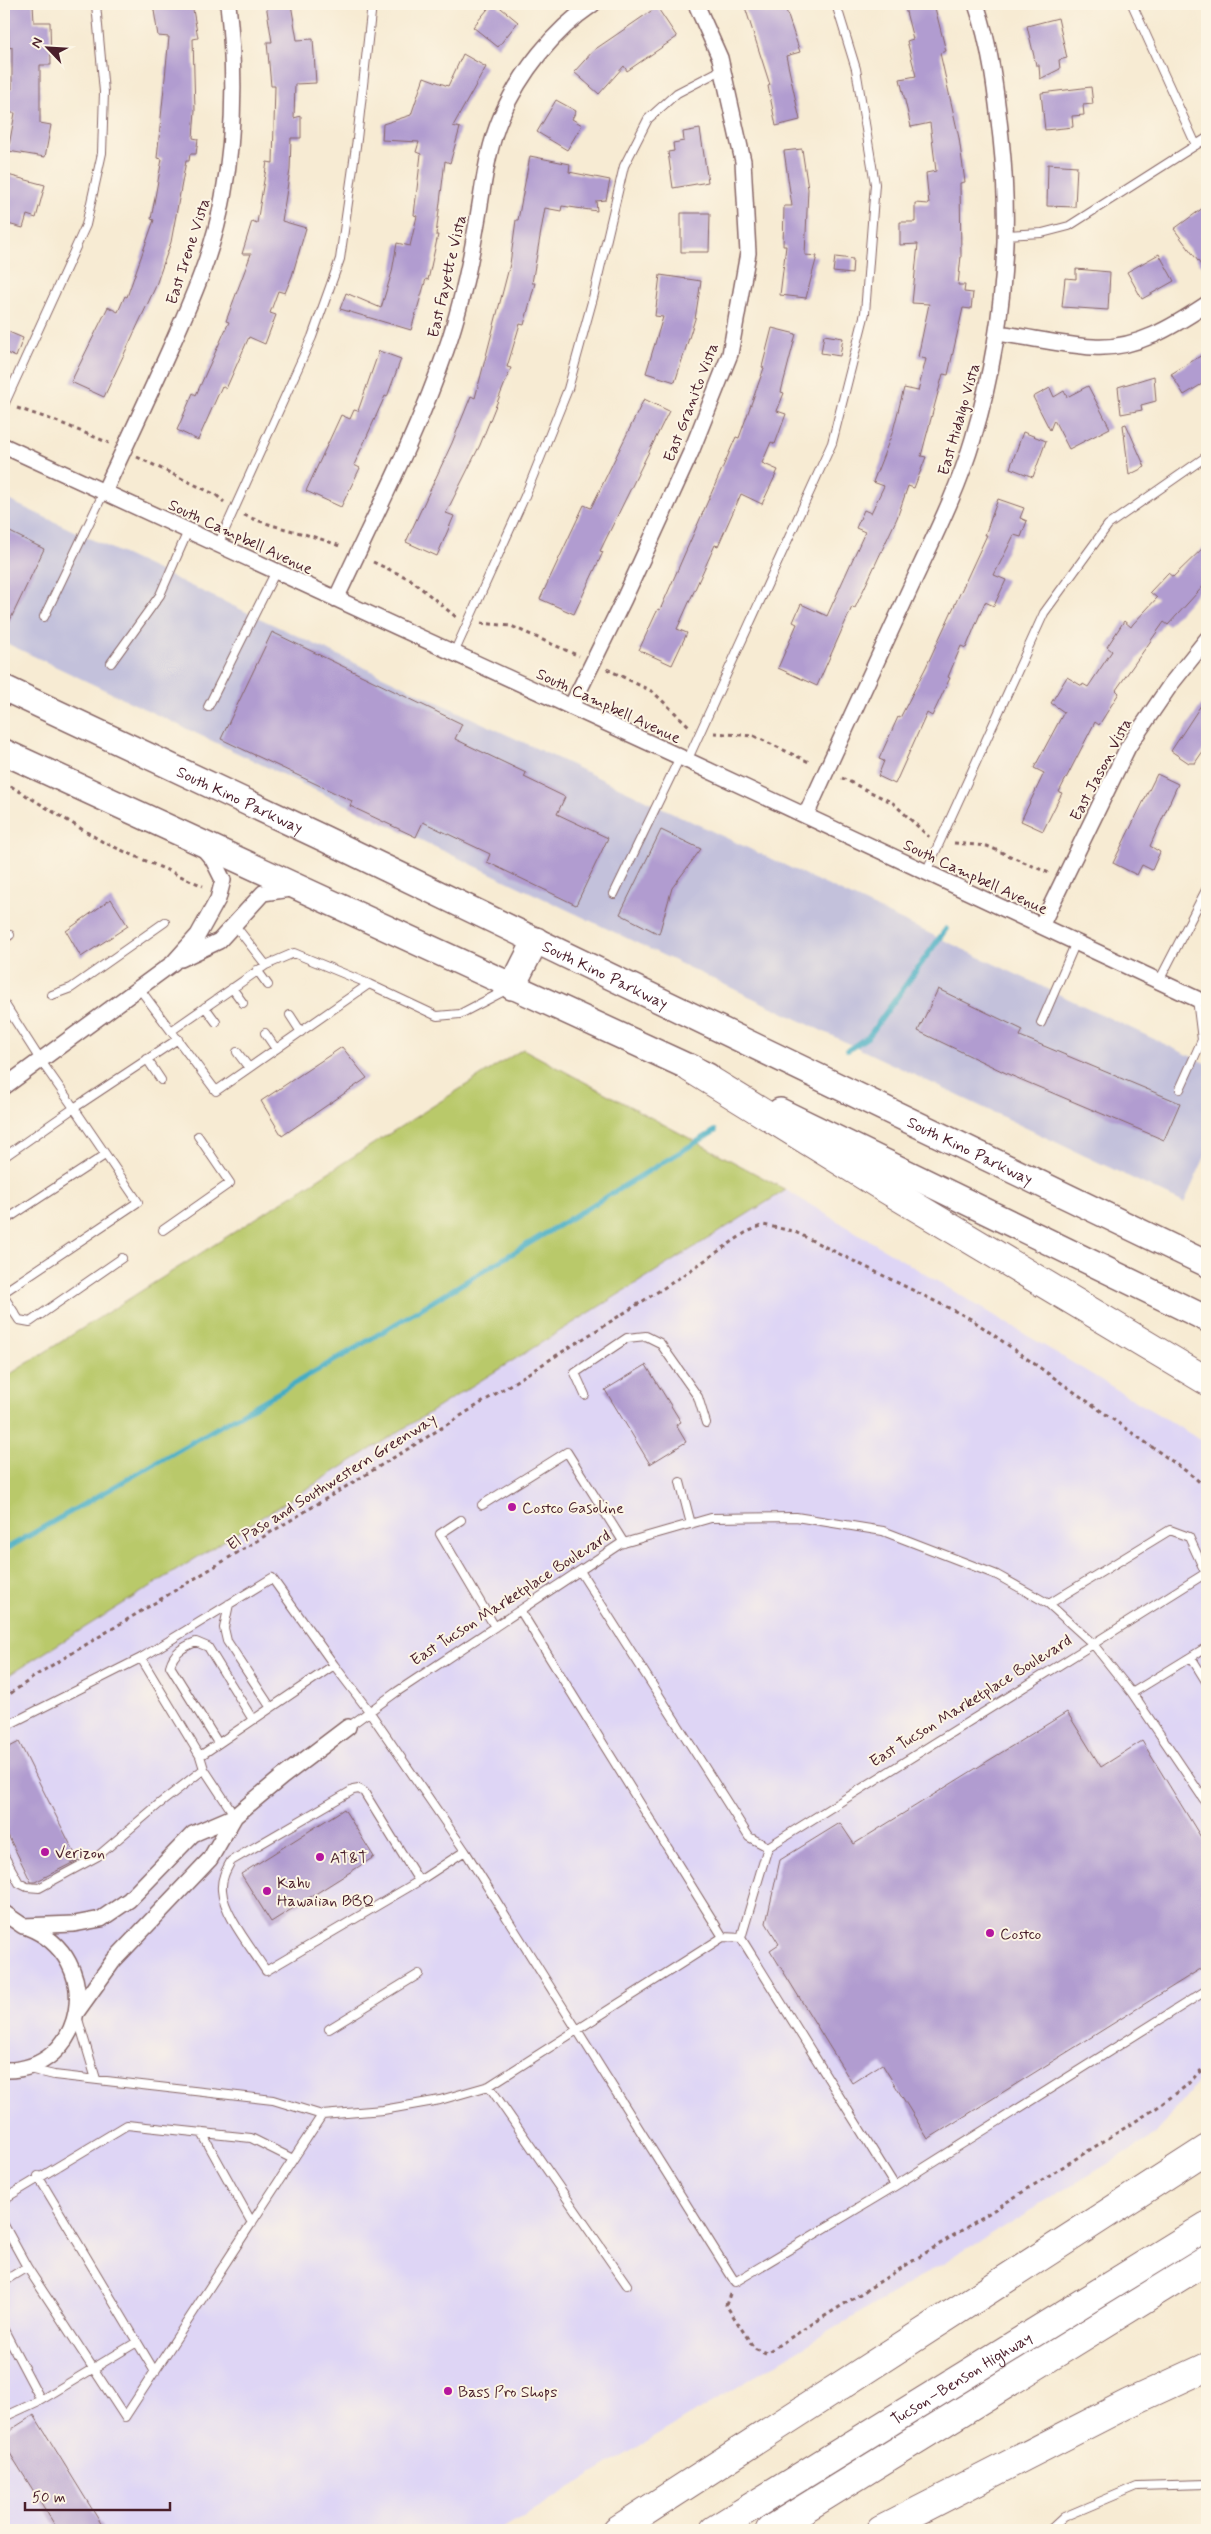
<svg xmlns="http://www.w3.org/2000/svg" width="1211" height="2534" font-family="Mynerve,sans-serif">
<rect width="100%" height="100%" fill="#fcf5e5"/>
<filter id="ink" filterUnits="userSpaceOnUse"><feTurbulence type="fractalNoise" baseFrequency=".02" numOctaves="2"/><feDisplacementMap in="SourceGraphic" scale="10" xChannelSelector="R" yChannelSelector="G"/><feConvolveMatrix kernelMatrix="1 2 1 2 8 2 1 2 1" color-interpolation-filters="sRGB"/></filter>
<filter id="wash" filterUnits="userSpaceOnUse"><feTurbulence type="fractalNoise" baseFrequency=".0096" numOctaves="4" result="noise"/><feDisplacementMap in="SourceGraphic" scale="20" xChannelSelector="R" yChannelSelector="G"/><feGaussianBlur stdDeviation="1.12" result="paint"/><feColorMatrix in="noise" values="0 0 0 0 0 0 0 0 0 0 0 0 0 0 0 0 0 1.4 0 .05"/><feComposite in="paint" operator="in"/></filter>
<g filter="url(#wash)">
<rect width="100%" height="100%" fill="#f7ebd3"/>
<path fill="#ded5f5" d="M786 1190 1207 1444V2071L1154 2136 500 2530H4V1678Z"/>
<path fill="#c3c1db" d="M4 498 1207 1064V1152L1184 1203 4 642Z"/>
<path fill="#b9c96b" stroke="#82744b" d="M523 1049 786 1190 4 1678V1378Z"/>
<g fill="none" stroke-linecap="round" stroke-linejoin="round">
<path stroke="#44adc3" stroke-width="5.5" d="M848 1050 869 1036 946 929
M4 1550 349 1352 715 1131"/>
</g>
<g id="blocks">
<path fill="#b19cd0" d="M8 4H33L34 22H50L51 65H40V123L51 125 45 157 8 151 15 113H4V89H12V47L9 48Z
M153 4H192L198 38 193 39 195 110 193 138 198 139 196 154H190L189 161H186L171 242 155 288 104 397 71 382 108 307 118 312 125 296 127 297 154 220 151 219 162 159 157 158 169 37 158 36Z
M266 4H291L297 40 313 39 316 83 295 84 294 118 301 116V138H291L290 170 282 221 306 228 292 276 285 293 278 291 270 313 276 315 265 344 249 337 226 389 222 386 198 440 177 430 193 393 196 395 229 322 226 321 251 254H242L252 221 257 223 267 162 273 163 275 86H271L267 42H272Z
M492 4H496L518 22 498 47 473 27Z
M744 4H784L800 52 786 56 800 120 776 126 768 86 770 85Z
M904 4H934L946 51 940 53 959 138 965 182 960 183 961 256 958 285H965L964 292 973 293 971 309 963 308 948 375 943 374 921 456 926 457 914 488 908 486 897 518 855 608 852 607 817 686 778 668 797 624 793 622 801 604 827 616 865 532 856 528 864 510 871 513 884 486 873 482 893 431 904 388 918 391 926 359 918 357 929 304 912 303 918 244 900 245V222H915V203L929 204 926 173 936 171 930 123 911 127 900 79 916 76 907 41 913 39Z
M657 7 677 37 627 71 624 66 599 94 574 72 594 50Z
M1058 18 1067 58 1059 60 1060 69 1040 79 1039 65H1036L1027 26Z
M463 54 486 67 453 126 460 128 450 163 445 161 436 235H438L428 280 426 279 411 330 340 309 346 293 381 308 392 272 397 243 410 246 417 216 414 215 421 154 416 152 419 142 382 140 383 124 411 115 424 77 448 86Z
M1091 87 1093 104 1083 105 1084 115 1072 116 1073 127 1045 130 1041 93Z
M556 100 576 111 572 119 582 125 567 150 537 132Z
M700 129 708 182 673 188 668 152 674 151 673 143 684 141 683 132Z
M802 149 808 189 805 255 817 256 806 298 780 295 786 246H783L784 206H792L784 151Z
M530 156 570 164 569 172 610 180 606 200 596 201 597 211 562 206 561 211 545 208 532 283H535L524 325 520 324 507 367 511 368 480 445 446 513 454 516 437 556 406 542 452 443 471 396 475 398 510 264 516 220H518Z
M1048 164 1077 166 1075 207 1047 206Z
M4 174 45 185 36 218 27 215 23 228 4 223Z
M1207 205V273L1174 229Z
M681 213H710L709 252H681Z
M1159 254 1174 281 1142 299 1127 272Z
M835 257 853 259 852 274 833 272Z
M1076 269 1110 272 1108 310 1062 307 1065 278 1076 279Z
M660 275 701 281 695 319 675 382 646 373 663 317 655 316Z
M772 328 796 334 781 392 784 393 777 411 786 414 775 444 771 442 762 463 778 470 762 504 741 494 718 546 715 545 677 629 687 633 672 665 639 650 658 609 660 610 736 437 739 438 764 368 762 367Z
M4 330 23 338 16 357 4 352Z
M824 335 843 338 840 356 821 353Z
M379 351 401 359 387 397 385 396 354 465 360 468 341 507 306 491 341 415 350 419 354 410 358 411Z
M1207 352V381L1184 395 1171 374Z
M1154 376 1156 401 1141 405 1142 410 1121 414 1118 387Z
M1088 386 1110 428 1069 449 1054 420 1050 430 1033 397 1050 388 1054 397 1064 391 1067 397Z
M644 399 669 411 600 551 603 552 574 614 540 599 584 505 591 508Z
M1126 424 1145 467 1129 475 1123 425Z
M1023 432 1046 441 1033 477 1010 468Z
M998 499 1024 508 1020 518 1027 521 1021 537 1014 535 994 575 1006 580 994 606 985 602 966 648 961 646 948 677 950 678 932 716 927 713 895 784 878 776 884 761 879 759 898 717 900 718 926 667 987 535H985Z
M4 529 44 549 4 633Z
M1207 544V582L1168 625 1164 622 1116 690 1119 693 1099 725 1095 722 1059 792 1062 793 1043 831 1021 821 1044 773 1034 768 1064 712 1051 703 1067 677 1082 686 1083 684 1088 687 1112 651 1107 647 1124 621 1131 627 1133 624 1157 598 1150 592 1168 573 1173 577Z
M272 632 462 724 455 739 526 773 524 777 565 797 557 814 608 838 576 905 487 862 490 854 423 822 416 837 350 806 352 801 221 739Z
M1207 696V745L1195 763H1189L1171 751Z
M1157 774 1178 784 1150 846 1160 852 1152 870 1142 865 1137 875 1113 863Z
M661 830 701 849 672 888 659 934 620 914Z
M111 899 128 926 81 957 66 931Z
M938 989 1023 1030 1020 1036 1180 1103 1164 1140 1010 1075 918 1031Z
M342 1047 367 1078 282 1136 261 1101Z
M646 1365 681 1422 676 1425 686 1442 650 1464 605 1390Z
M1067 1712 1101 1767 1142 1741 1207 1847V1965L928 2139 882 2064 852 2083 770 1950 779 1944 766 1923 780 1860 840 1823 854 1844Z
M19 1742 78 1860 35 1882H31L4 1827V1750Z
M344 1809 374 1857 271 1922 241 1874Z
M34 2415 105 2530H58L6 2447 4 2434Z"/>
</g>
</g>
<g filter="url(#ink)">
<use href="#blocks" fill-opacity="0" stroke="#876666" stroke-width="1"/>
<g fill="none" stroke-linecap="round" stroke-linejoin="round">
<g stroke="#876666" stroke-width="10">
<path id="service" d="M1132 4 1196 145
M1006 235 1042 233 1069 226 1207 138
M4 405 86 225 102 153 104 92 96 4
M218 545 312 337 340 259 357 139 372 4
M44 617 104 492
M454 653 525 496 568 389 593 298 624 166 648 119 677 93 723 69
M111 663 160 595 188 531
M208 707 276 571
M687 761 832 443 865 313 875 184 856 69 836 4
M926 872 1044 613 1108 525 1207 456
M614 894 680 757
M234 924 266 965
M4 939 10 935
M257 970 268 985
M1159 981 1207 888
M139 988 216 1091 369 984 437 1016 460 1014 508 989
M232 988 243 1003
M52 995 71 988 165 922
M4 1003 41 1061 74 1108 4 1157
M205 1007 216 1022
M290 1015 301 1032
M1041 1023 1076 942
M171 1031 266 965 294 953 369 984
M265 1033 276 1049
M237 1052 249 1068
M147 1059 161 1080
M1180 1089 1202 1040 1197 999
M4 1221 105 1155
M163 1230 230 1183 198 1136
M4 1292 138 1202 74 1108 178 1039
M4 1297 19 1320 30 1322 122 1258
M585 1395 575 1373 627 1338 646 1336 660 1343 698 1397 706 1423
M680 1482 691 1524
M482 1505 567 1452 624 1543
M461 1520 440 1534 495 1627
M580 1571 749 1837 768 1847
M1206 1573 1093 1644 1132 1693 1207 1804
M229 1604 224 1628 227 1641 271 1708
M1049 1604 1170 1530 1189 1537 1207 1576
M520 1610 723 1937
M1191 1657 1207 1683
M141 1658 200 1756 204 1769 235 1816
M1132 1693 1207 1647
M4 1727 141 1658 272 1578 334 1665
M348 1727 395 1693 620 1544 711 1518 796 1517 883 1531 997 1575 1049 1604 1093 1644 768 1847 741 1938 895 2186
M218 1743 170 1666C174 1652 183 1647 196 1642L208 1647 253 1720
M200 1756 334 1665 369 1711 465 1851 735 2282 895 2186 1207 1990
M4 1856 19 1883 27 1887 39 1888 98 1856 159 1804 204 1769
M419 1881 364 1792 359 1789 353 1790 231 1861C226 1870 221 1879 222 1890 223 1914 253 1950 266 1971L419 1881 465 1851
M77 2016 96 2079
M329 2029 419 1974
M29 2069 54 2075 273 2100 322 2115 383 2110 440 2100 489 2086 723 1937 741 1938
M489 2086 627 2285
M202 2133 252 2223
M38 2176 155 2372
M4 2199 127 2125 251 2138 293 2159
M4 2225 27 2267
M4 2281 27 2267 125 2417 322 2115
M4 2330 41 2400
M4 2417 41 2400 137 2342
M1050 2530 1064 2517 1137 2486 1207 2484"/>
</g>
<g stroke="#876666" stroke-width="18">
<path id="minor" d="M997 333C1029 337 1061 345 1093 347 1136 350 1174 326 1207 304
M4 446 680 757 1197 999
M104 492C126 445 148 398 169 351 191 302 214 250 223 197 235 134 235 67 228 4
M336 599C374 517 417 435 446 350 460 310 469 269 476 228 483 191 486 152 501 117 520 73 553 31 593 4
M571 707 624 599 691 452 730 354 748 253 743 161 720 58 696 4
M806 815C840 741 874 667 908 593 931 543 957 493 973 439 1002 341 1012 240 1001 138 996 93 991 47 976 4
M1041 926 1128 747 1171 684 1207 639
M181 959 219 941 263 893 297 888
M4 1087 173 963 198 935 218 899 223 880 213 860 203 848
M4 1913 23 1926 74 1924 101 1919 129 1900 193 1834 235 1816 282 1777 348 1727
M76 2013 114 1960 210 1859 235 1816
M4 2070C86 2072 107 1958 27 1927"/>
</g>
<g stroke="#876666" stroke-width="28">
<g id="primary">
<path id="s1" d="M4 688 325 839 1207 1264"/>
<path d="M4 752 708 1076"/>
<path d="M512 987 536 940"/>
<path d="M780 1111 1207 1319"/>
</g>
</g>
<g stroke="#876666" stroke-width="30">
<g id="motorway">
<path d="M690 1068 881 1186 1207 1381"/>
<path d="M617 2530 1207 2149"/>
<path id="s2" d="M714 2530 1207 2226"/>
<path d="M770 2530 1207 2260"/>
<path d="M881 2530 1129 2403 1207 2367"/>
</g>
</g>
<path stroke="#876666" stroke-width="3" stroke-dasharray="4 4" stroke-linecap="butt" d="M17 408 56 421 109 443
M137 457 216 495 224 502
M244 515C276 529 310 533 342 547
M373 562 410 579 456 617
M481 623 511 626 579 656
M607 669 653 692 689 726
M714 733 754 736 811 763
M842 778 893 803 929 837
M4 782 103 842 203 886
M954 843 987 846 1049 873
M4 1698 41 1672 416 1444 670 1284 745 1233 763 1225 793 1231 971 1319 1193 1476 1207 1489
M730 2294 726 2305 754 2348 766 2353 1155 2109 1186 2086 1207 2064"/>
<use href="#service" stroke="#fff" stroke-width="8"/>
<use href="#minor" stroke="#fff" stroke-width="15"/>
<use href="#primary" stroke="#fff" stroke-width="25"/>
<use href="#motorway" stroke="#fff" stroke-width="28"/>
</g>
</g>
<g fill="#b5179e" stroke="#fcf5e5" stroke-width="2">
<circle cx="512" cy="1507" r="5"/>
<circle cx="45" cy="1852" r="5"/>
<circle cx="320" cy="1857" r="5"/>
<circle cx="267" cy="1891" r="5"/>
<circle cx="990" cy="1933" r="5"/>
<circle cx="448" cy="2391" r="5"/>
</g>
<g text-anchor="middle" stroke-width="4" stroke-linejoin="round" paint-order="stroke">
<g font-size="16" fill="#4a1f2b" stroke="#fcf5e5">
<text transform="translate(187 251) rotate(-72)" y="6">East Irene Vista</text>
<text transform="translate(446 276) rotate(-77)" y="6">East Fayette Vista</text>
<text transform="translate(690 402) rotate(-69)" y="6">East Granito Vista</text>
<text transform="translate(958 419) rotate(-74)" y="6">East Hidalgo Vista</text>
<text transform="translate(241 536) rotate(25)" y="6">South Campbell Avenue</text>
<text transform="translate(609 705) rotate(25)" y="6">South Campbell Avenue</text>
<text transform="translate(1100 769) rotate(-62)" y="6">East Jason Vista</text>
<text dy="6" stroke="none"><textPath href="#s1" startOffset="261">South Kino Parkway</textPath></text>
<text transform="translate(976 876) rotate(25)" y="6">South Campbell Avenue</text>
<text dy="6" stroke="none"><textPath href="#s1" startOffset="666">South Kino Parkway</textPath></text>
<text dy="6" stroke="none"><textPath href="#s1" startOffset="1071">South Kino Parkway</textPath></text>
<text transform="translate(331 1481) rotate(-32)" y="6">El Paso and Southwestern Greenway</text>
<text transform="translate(510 1597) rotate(-33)" y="6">East Tucson Marketplace Boulevard</text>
<text transform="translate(970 1700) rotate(-32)" y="6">East Tucson Marketplace Boulevard</text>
<text dy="6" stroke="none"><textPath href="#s2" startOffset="290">Tucson–Benson Highway</textPath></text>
</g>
<g font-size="16" fill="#4a1f2b" stroke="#fcf5e5" text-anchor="start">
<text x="522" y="1513">Costco Gasoline</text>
<text x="55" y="1858">Verizon</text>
<text x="330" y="1863">AT&amp;T</text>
<text x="277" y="1888">Kahu<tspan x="277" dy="18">Hawaiian BBQ</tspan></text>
<text x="1000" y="1939">Costco</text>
<text x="458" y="2397">Bass Pro Shops</text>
</g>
</g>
<rect width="1211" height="2534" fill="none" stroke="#fcf5e5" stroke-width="20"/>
<g transform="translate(48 48) rotate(295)" stroke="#fcf5e5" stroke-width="4" paint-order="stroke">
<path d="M0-4L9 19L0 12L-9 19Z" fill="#4a1f2b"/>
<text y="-8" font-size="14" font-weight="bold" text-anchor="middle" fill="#4a1f2b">N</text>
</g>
<path d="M25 2502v8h145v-8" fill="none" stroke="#4a1f2b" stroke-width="2.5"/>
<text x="32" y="2502" font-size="15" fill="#4a1f2b" stroke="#fcf5e5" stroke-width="4" paint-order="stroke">50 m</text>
</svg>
